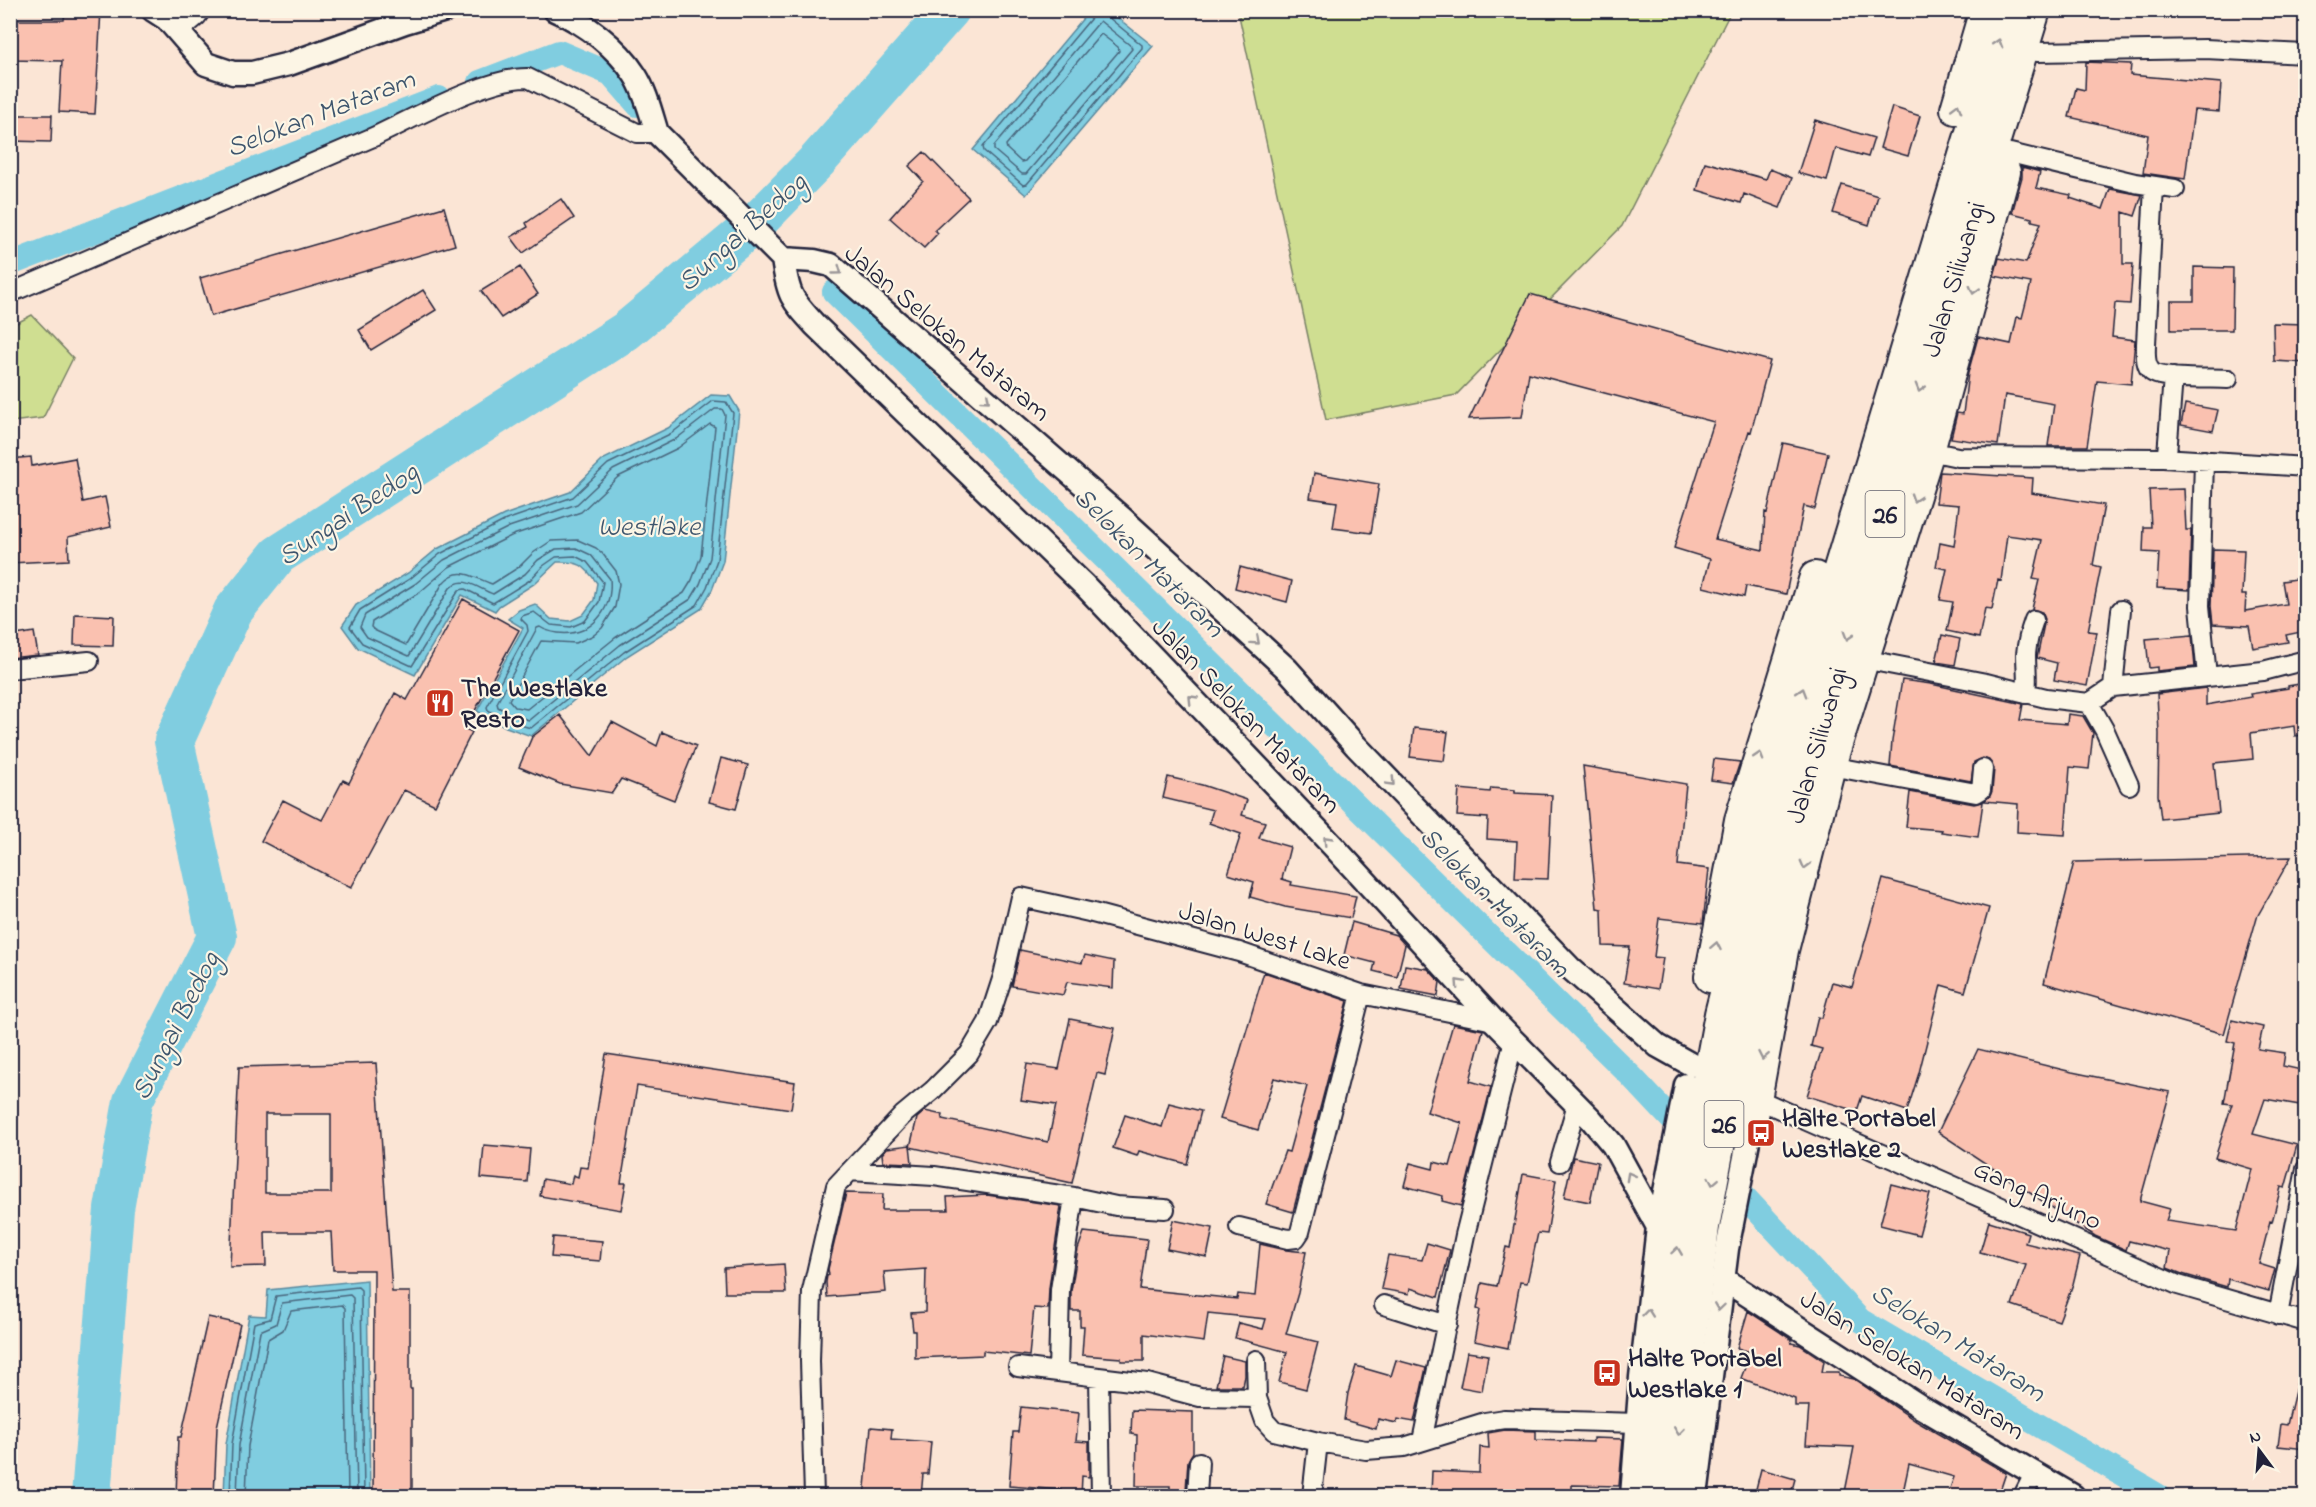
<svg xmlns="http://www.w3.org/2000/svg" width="2316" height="1507" font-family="'Indie Flower',sans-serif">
<rect width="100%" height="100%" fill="#fbe5d5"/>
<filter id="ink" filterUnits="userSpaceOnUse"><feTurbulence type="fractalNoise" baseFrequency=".0167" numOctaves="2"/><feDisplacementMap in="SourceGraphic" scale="12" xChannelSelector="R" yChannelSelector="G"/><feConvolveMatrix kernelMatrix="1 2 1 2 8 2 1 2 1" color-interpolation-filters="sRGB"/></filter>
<g filter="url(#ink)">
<path fill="#cfde91" stroke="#788066" stroke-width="1.5" d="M1238 11H1731L1622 226 1456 395 1326 420Z
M32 315 73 358 43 418 11 422V326Z"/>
<path fill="#80cde0" stroke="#5a899e" stroke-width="1.5" d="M1090 10 1109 11 1153 46 1026 195 973 150Z
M711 395 730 396 739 411 723 561 712 590 701 609 627 656 531 736 506 727 477 711 523 628 508 619 519 610 535 604 551 619 570 621 583 615 594 600 597 583C584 565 580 561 557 562L534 584 499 606 495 611 462 595 415 675 358 648 342 626 356 605 408 573 437 549 504 515 570 492 604 459 668 428Z
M367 1280 370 1496H224L226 1444 249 1315 266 1316 268 1290Z"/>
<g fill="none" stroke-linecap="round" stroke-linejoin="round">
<path stroke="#48667d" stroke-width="1.5" d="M1094 10 1092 17 983 147 984 151 1023 185 1027 184 1142 48V45L1108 17 1106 10
M1100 21 1131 46 1132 49 1026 174H1022L994 150V146Z
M1101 34 1118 47 1119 51 1025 161 1021 162 1007 149 1006 145Z
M713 401 726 402 733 413 717 560 707 587 697 605 624 652 531 728 509 722 488 710 487 707 528 631 527 625 521 619 522 616 534 612 551 625 571 627 585 621 599 602 603 582 587 562 575 556 556 557 543 566 530 580 493 603 465 589 459 590 412 666 362 643 350 627 360 610 411 578 440 554 506 520 573 497 608 464 672 433Z
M715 409H722L725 415 710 558 700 584 691 599 620 645 529 720 512 715 498 707 497 703 537 628 540 627C546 631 551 632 558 633 590 637 613 611 610 579L591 555 576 548 556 549 538 560 525 574 493 594C478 589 464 574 450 588L409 656 367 637 360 627 365 615 415 584 444 560 509 527 577 504 613 470 676 439Z
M710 424 715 427 701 556 692 580 684 593 615 638 527 709 515 707 509 700 541 641 576 643 594 635 602 628 615 607 619 584 616 571 602 553 596 548 578 540 551 541 533 553 519 567 492 584C474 578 459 564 443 583L406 645 374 630 371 627 372 622 420 592 449 567 513 535 581 512 618 477 678 448Z
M230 1496 232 1444 254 1323 270 1319 276 1296 358 1287 361 1290 364 1496
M237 1496 239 1445 260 1331 276 1324 282 1303 350 1295 353 1298 357 1496
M246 1496 248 1446 268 1339 283 1330 291 1311 342 1305 345 1308 348 1496"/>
<path stroke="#80cde0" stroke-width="24" d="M480 82 559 52 611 74 638 105
M10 264 439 98
M834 292 1631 1076 1860 1320 2159 1496"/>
<path stroke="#80cde0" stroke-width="40" d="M91 1496 114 1209 133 1101 217 937 174 741 233 611 278 555 626 331 758 221 817 161 950 10"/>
</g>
<path fill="#fac1b0" stroke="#22223b" stroke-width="1.5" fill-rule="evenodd" d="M65 10H101L95 114 59 112 62 61 10 60V20H64Z
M2086 62 2131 64 2130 75 2221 83 2219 112 2194 110 2185 179 2143 173 2148 135 2069 117 2076 88 2085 90Z
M1892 107 1920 116 1908 156 1880 148Z
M10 115H52L51 142 10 141Z
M1815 120 1874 138 1868 157 1836 148 1827 181 1798 173Z
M924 152 969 198 935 230 938 233 924 248 890 218 923 181 909 166Z
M1705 162 1766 179 1770 169 1792 178 1780 208 1744 194 1741 203 1697 190Z
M2022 167 2040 172 2036 188 2071 195 2070 198 2103 209 2110 189 2142 195 2135 216 2123 212V264H2133L2130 304 2115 303 2112 337 2135 340 2131 384 2097 381 2087 446H2048L2054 404 2005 395 1998 445 1951 438 1957 413 1963 414 1968 373 1978 337 2011 344 2017 317 2022 318 2031 283 1994 276 1999 258 2026 263 2041 223 2032 221V218L2012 213 2022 177Z
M1842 185 1878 196 1869 225 1833 213Z
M561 199 574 218 523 253 511 237 528 227 526 223Z
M444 207 455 245 211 316 200 278Z
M520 267 538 294 501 318 481 291Z
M2194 267 2233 268 2232 330H2171V301H2194Z
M423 290 436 310 371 350 359 330Z
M1530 294 1770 361 1751 432 1749 431 1715 539 1763 550 1765 512 1767 513 1783 443 1828 453 1815 509 1804 506 1786 594 1746 586 1744 597 1703 587 1710 559 1674 548 1714 422 1529 373 1522 417 1469 419Z
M2273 323 2306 324V363L2274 361Z
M2185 404 2218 410 2213 431 2181 425Z
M31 457 32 466 75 458 83 502 105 497 111 527 68 537 69 560 10 563V459Z
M1940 472 2033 478 2032 493 2104 505 2093 565 2101 567 2088 631 2097 632 2087 686 2054 680 2057 663 2037 658 2045 619 2042 612 2032 609 2039 580 2033 579 2042 540 2007 535 2001 581 1998 580 1992 609 1985 608 1979 638 1947 631 1953 602 1940 600 1947 569 1936 567 1940 543 1954 546 1959 505 1936 503Z
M1314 473 1379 484 1371 533 1333 528 1337 502 1310 498Z
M2184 489 2186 530H2191L2189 590 2157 588 2159 553 2143 552 2144 527H2151L2149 490Z
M2213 549 2244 550 2242 595H2246L2245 611 2286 604 2282 581 2303 578 2306 591V631L2286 635 2288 642 2253 648 2249 626 2213 624 2211 606Z
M1240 567 1292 581 1287 602 1235 588Z
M463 599 519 630 465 729 472 732 435 805 404 790 351 888 261 841 283 800 322 820 343 780 349 783 395 693 407 700Z
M75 614 114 616 113 646 74 645Z
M34 632 38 655 10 658V636Z
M1942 635 1960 639 1955 665 1936 662Z
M2192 635 2195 667 2157 671V667L2149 668 2146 639Z
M1902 680 1931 684 2019 703 2023 704 2020 720 2067 724 2068 714 2083 716 2093 733 2089 769 2070 767 2065 835 2017 832 2018 804 1984 801 1990 796 1992 791 1994 769 1989 760 1983 758 1974 762 1971 781 1890 766 1892 741Z
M2306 683V735L2295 736 2294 726 2251 733 2253 759 2214 763 2219 813 2161 819 2158 795 2159 734 2157 694 2206 688V705L2251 697 2250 694 2288 688V686Z
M560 715 592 756 612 722 657 746 662 732 696 746 674 800 621 779 612 793 560 784 519 767 532 737Z
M1414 728 1448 732 1444 761 1410 757Z
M721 758 748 765 736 809 709 802Z
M1714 759 1740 762 1733 783 1711 780Z
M1583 766 1686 784 1678 865 1709 869 1703 923 1659 918 1654 957 1663 958 1658 989 1624 983 1630 947 1603 946 1602 909 1597 908Z
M1168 777 1202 785 1247 800 1242 815 1265 822 1259 838 1290 847 1282 879 1292 882 1291 885 1356 896 1351 918 1285 907 1250 897 1254 882 1228 874 1241 834 1209 823 1213 810 1163 798Z
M1491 788 1515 790V793L1552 795 1548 879 1515 878 1517 841 1487 839 1488 818 1457 816 1459 789 1490 792Z
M1910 792 1974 804 1983 802 1978 837 1941 832 1942 830 1906 827Z
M2291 857 2257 917 2224 1034 2044 983 2074 862Z
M1883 879 1989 908 1965 992 1941 985 1919 1073 1907 1111 1862 1096 1857 1111 1807 1096 1822 1049 1811 1046 1818 1017 1822 1018 1832 982 1852 987Z
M1352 922 1396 935 1405 945 1397 977 1373 971 1375 963 1344 955Z
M1020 950 1082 963 1085 955 1114 961 1113 988 1067 982 1063 995 1012 986Z
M1405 965 1428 969 1440 982 1438 996 1401 989Z
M1264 972 1348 1001 1293 1212 1266 1204 1285 1151 1289 1152 1307 1086 1274 1078 1258 1130 1220 1119Z
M1070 1019 1115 1028 1105 1075 1097 1073 1072 1183 910 1147 917 1118 925 1111 943 1115 942 1119 1048 1142 1056 1105 1021 1100 1027 1064 1059 1069Z
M2232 1020 2263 1027 2258 1049 2285 1053 2283 1066 2306 1071V1106L2265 1099 2253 1134 2297 1145 2285 1188 2281 1187 2272 1222 2270 1221 2259 1264 2275 1269 2269 1291 2228 1279 2227 1287 2182 1274 2167 1268 2170 1251 2129 1241 2126 1250 2095 1236 1938 1132 1978 1049 2072 1072 2170 1092 2140 1201 2170 1209 2166 1221 2236 1231 2252 1169 2215 1158 2232 1104 2224 1103 2235 1043 2227 1041Z
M1453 1024 1483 1030 1470 1081 1491 1087 1461 1206 1442 1201 1443 1196 1404 1186 1410 1163 1433 1169 1434 1162 1450 1166 1462 1123 1427 1112Z
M606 1054 795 1082 791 1109 637 1086 621 1183H626L621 1210 540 1196 543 1179 571 1184 573 1175 578 1177 580 1167 588 1168Z
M376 1063 392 1292H410V1389H412V1497H373L374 1270H333L331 1232H265L266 1266 230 1267 239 1067ZM265 1114H331V1193H265Z
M1169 1103 1201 1111 1187 1164 1139 1151 1137 1156 1113 1148 1125 1115 1162 1127Z
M484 1145 530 1149 527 1182 481 1178Z
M910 1145 912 1163 883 1162 882 1154 887 1148Z
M1573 1157 1598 1162 1590 1202 1564 1197Z
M1523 1174 1556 1180 1547 1234 1538 1233 1527 1283 1520 1282 1508 1348 1474 1341 1480 1310 1477 1309 1482 1283 1497 1286 1506 1247 1510 1248Z
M1891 1184 1930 1194 1919 1235 1880 1225Z
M846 1193 883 1194 882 1210H948L947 1197 987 1195 1061 1206 1049 1288 1048 1309 1034 1308 1029 1356 983 1351V1355L915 1358V1331H913L911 1313 925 1312 926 1269 884 1272 886 1292 827 1297 826 1282 827 1276 829 1275 828 1269Z
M1173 1220 1213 1228 1207 1257 1167 1249Z
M1989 1221 2028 1233 2025 1243 2080 1256 2073 1284 2059 1321 2012 1305 2026 1265 1980 1252Z
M1084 1232 1147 1239 1140 1289 1237 1299 1238 1294 1255 1296 1260 1244 1286 1250 1306 1252 1298 1293 1286 1334 1318 1342 1306 1389 1279 1382 1287 1352 1235 1338 1239 1323 1263 1329 1266 1319 1208 1313 1204 1342 1144 1334V1361H1121V1358L1082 1355 1084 1326H1080V1311H1071V1291L1078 1249Z
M553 1237 602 1241 600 1261 551 1257Z
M1427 1243 1450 1250 1438 1297 1410 1288 1409 1294 1381 1289 1388 1255 1422 1260Z
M784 1264 786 1293H725L724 1268Z
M1748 1311 1792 1340 1791 1343 1800 1345 1824 1361 1822 1372H1839V1376L1854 1379 1916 1421 2006 1473 1998 1497H1947L1954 1477 1909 1464 1902 1497H1844L1854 1447 1806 1445 1809 1406H1795V1399L1741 1378 1751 1352 1737 1348Z
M208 1317 240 1324 217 1427 214 1497H176L178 1437H181Z
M1467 1352 1488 1355 1482 1391 1460 1387Z
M1223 1356 1245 1361V1376L1243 1386H1216Z
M1396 1360 1426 1368 1414 1422 1398 1419 1397 1423 1378 1419 1376 1429 1344 1420 1348 1393 1356 1366 1391 1376Z
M2298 1378 2306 1379V1449L2278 1446 2281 1424 2287 1425Z
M1021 1407 1079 1413 1076 1441 1089 1442V1477L1082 1476 1081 1497H1060L1061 1490 1009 1486 1013 1432H1018Z
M1132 1410 1193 1412V1452L1188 1461 1186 1490H1170V1486H1136L1137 1435 1131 1434Z
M871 1427 892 1429 891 1439 931 1442 928 1474H923L921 1497H864Z
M1505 1430 1536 1431V1440L1593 1442V1438L1623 1439 1619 1486 1572 1485V1497H1477L1431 1494 1432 1471 1479 1473 1480 1447 1489 1448 1488 1433Z
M1761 1469 1795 1479 1790 1497H1754Z"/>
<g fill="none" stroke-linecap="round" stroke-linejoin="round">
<g stroke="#22223b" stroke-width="22">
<path id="minor" d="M178 32 197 16 201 10
M2037 52 2205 49 2306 54
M2010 153 2135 183 2175 189
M2154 186 2146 344C2146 353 2144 365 2152 372 2162 380 2213 378 2228 379
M10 293C131 242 251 190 371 138 411 120 486 77 528 78L637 133H657
M1929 451 1958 457 2163 458 2306 467
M2163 458 2167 454 2173 377
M2204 460 2200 606 2207 676
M1863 659 1986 683 2046 698 2089 703 2113 687 2263 671 2306 660
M10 669 89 661
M2113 687 2121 610
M2026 694C2028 680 2026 668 2026 654 2027 642 2030 631 2034 620
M2089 703 2105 731 2129 785
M1830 766 1976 793 1981 790 1983 769
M1755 1098 2178 1285 2306 1322
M1560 1162 1577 1104
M850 1171 934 1176 1074 1197 1116 1206 1165 1209
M1239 1227 1288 1239 1296 1238 1300 1232 1361 994
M1384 1305 1447 1325
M2278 1315 2306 1169
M1256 1360 1257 1398
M1018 1367 1147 1383 1200 1397 1257 1398 1265 1421 1274 1431 1318 1442 1366 1450 1404 1447 1485 1422 1504 1419 1638 1423
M1058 1372 1060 1290 1074 1197
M1099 1377 1101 1496
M1422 1441 1465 1235 1514 1040
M814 1496 810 1361 812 1291 836 1186 903 1115 932 1091 969 1054 988 1022 1003 976 1021 897 1089 912 1239 952 1361 994 1494 1021
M1197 1496 1199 1462
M1312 1496 1318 1442
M2023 1496 2035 1472"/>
</g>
<g stroke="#22223b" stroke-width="27">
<path id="tertiary" d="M153 10 167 19 206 64 233 73H252L289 64 405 22 445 10
M555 10C585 23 617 47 635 75 646 92 651 114 657 133L783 259C788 295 791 299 815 325L1085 586 1334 847 1494 1021 1591 1119 1613 1145 1658 1227
M783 259 814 261 831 265 1124 520 1287 669 1356 746 1570 968 1658 1046 1692 1065
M1723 1279 1921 1407 2073 1496
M1632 1496 1641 1377 1658 1227 1686 1085
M1696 1496 1727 1249 1753 1116"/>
</g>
<g stroke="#22223b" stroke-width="34">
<path id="trunk" d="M1956 109 1985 10
M1710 977 1740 820 1815 577
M1753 1116 1783 950 1830 766 1929 451 2005 172
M1652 1496 1659 1376 1683 1213 1720 1014 1767 827 1776 777 2008 10
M1671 1496 1704 1227 1743 1020 1798 804 1883 521 1939 323 2035 10"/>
</g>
<use href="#minor" stroke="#fcf5e5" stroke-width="18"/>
<use href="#tertiary" stroke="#fcf5e5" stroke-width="22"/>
<use href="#trunk" stroke="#fcf5e5" stroke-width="30"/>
</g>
<defs><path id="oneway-chevron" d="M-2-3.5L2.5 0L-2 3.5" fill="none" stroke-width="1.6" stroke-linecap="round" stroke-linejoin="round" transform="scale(1.5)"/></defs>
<g stroke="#9a9698">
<use href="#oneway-chevron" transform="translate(1998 43) rotate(-73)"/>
<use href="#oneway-chevron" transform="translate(1957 108) rotate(-74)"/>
<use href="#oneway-chevron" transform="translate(838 271) rotate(36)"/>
<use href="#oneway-chevron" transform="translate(1974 290) rotate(105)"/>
<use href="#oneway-chevron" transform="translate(1920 388) rotate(106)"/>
<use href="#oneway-chevron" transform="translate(986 399) rotate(41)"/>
<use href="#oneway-chevron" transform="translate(1915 498) rotate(108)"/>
<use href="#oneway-chevron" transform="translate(1848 636) rotate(107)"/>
<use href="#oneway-chevron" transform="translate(1256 641) rotate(42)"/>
<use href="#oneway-chevron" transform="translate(1802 692) rotate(-73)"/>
<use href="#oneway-chevron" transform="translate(1192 699) rotate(-134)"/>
<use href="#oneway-chevron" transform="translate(1759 756) rotate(-73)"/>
<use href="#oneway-chevron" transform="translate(1391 782) rotate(46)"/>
<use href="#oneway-chevron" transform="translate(1327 840) rotate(-134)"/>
<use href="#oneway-chevron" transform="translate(1805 865) rotate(105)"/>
<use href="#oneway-chevron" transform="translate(1716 946) rotate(-79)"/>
<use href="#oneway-chevron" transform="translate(1459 983) rotate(-133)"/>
<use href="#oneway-chevron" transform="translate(1763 1056) rotate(101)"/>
<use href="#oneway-chevron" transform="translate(1630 1176) rotate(-119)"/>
<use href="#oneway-chevron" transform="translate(1713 1181) rotate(101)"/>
<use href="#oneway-chevron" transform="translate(1677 1251) rotate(-82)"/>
<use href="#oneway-chevron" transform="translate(1719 1307) rotate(98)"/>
<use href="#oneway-chevron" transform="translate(1648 1313) rotate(-84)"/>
<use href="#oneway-chevron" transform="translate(1679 1431) rotate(97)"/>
</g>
</g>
<defs>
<g id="restaurant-square" transform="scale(1.5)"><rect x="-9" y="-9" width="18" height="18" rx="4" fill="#c8321e" stroke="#fcf5e5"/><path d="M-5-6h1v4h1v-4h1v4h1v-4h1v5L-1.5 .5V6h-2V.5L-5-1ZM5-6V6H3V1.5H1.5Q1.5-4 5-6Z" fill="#fff"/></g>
<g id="bus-square" transform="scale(1.5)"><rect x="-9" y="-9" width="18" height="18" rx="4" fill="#c8321e" stroke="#fcf5e5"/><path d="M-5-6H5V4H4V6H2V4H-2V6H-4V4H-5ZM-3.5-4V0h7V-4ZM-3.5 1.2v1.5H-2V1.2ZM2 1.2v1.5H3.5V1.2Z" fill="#fff"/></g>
</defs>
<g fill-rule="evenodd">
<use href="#restaurant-square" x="440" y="703"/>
<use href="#bus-square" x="1761" y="1133"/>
<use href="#bus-square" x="1607" y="1373"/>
</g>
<g text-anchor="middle" stroke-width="4.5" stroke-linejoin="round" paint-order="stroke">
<g fill="#fcf5e5" stroke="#63616e" stroke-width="1.5">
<rect x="1865.5" y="491" width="39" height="46" rx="4.5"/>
<rect x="1704.5" y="1101" width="39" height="46" rx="4.5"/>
</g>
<g font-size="26" font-weight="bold" fill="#22223b">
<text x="1885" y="523">26</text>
<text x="1724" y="1133">26</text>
</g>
<g font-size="27" fill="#22223b" stroke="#fcf5e5">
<text transform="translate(1953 279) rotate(-73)" y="9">Jalan Siliwangi</text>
<text transform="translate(948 332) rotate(40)" y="9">Jalan Selokan Mataram</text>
<text transform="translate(1247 715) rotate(46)" y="9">Jalan Selokan Mataram</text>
<text transform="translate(1816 745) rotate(-74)" y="9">Jalan Siliwangi</text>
<text transform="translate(1265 935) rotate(17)" y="9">Jalan West Lake</text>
<text transform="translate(2038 1194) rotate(24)" y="9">Gang Arjuno</text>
<text transform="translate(1913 1364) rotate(32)" y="9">Jalan Selokan Mataram</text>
</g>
<g font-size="27" font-weight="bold" fill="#22223b" stroke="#fcf5e5" text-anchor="start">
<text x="461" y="696">The Westlake<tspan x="461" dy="31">Resto</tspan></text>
<text x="1782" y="1126">Halte Portabel<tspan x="1782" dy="31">Westlake 2</tspan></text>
<text x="1628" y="1366">Halte Portabel<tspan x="1628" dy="31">Westlake 1</tspan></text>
</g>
<g font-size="28" font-style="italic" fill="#3e556d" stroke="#fcf5e5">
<text transform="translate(320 112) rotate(-21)" y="10">Selokan Mataram</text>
<text transform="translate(741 231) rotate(-42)" y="10">Sungai Bedog</text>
<text transform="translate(347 513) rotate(-34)" y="10">Sungai Bedog</text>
<text x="649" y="535">Westlake</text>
<text transform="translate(1150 561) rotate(45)" y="10">Selokan Mataram</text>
<text transform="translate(1496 901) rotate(45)" y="10">Selokan Mataram</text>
<text transform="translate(174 1025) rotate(-63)" y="10">Sungai Bedog</text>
<text transform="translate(1959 1341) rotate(32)" y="10">Selokan Mataram</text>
</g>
</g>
<rect width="2316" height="1507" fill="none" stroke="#fcf5e5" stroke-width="36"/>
<rect x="18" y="18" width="2280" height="1471" fill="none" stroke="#22223b" stroke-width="2" filter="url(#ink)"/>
<g transform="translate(2259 1450) rotate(344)" stroke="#fcf5e5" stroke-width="4.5" paint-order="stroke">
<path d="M0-4.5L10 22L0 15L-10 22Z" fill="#22223b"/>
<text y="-9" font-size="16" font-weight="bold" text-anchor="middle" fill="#22223b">N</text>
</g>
</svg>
